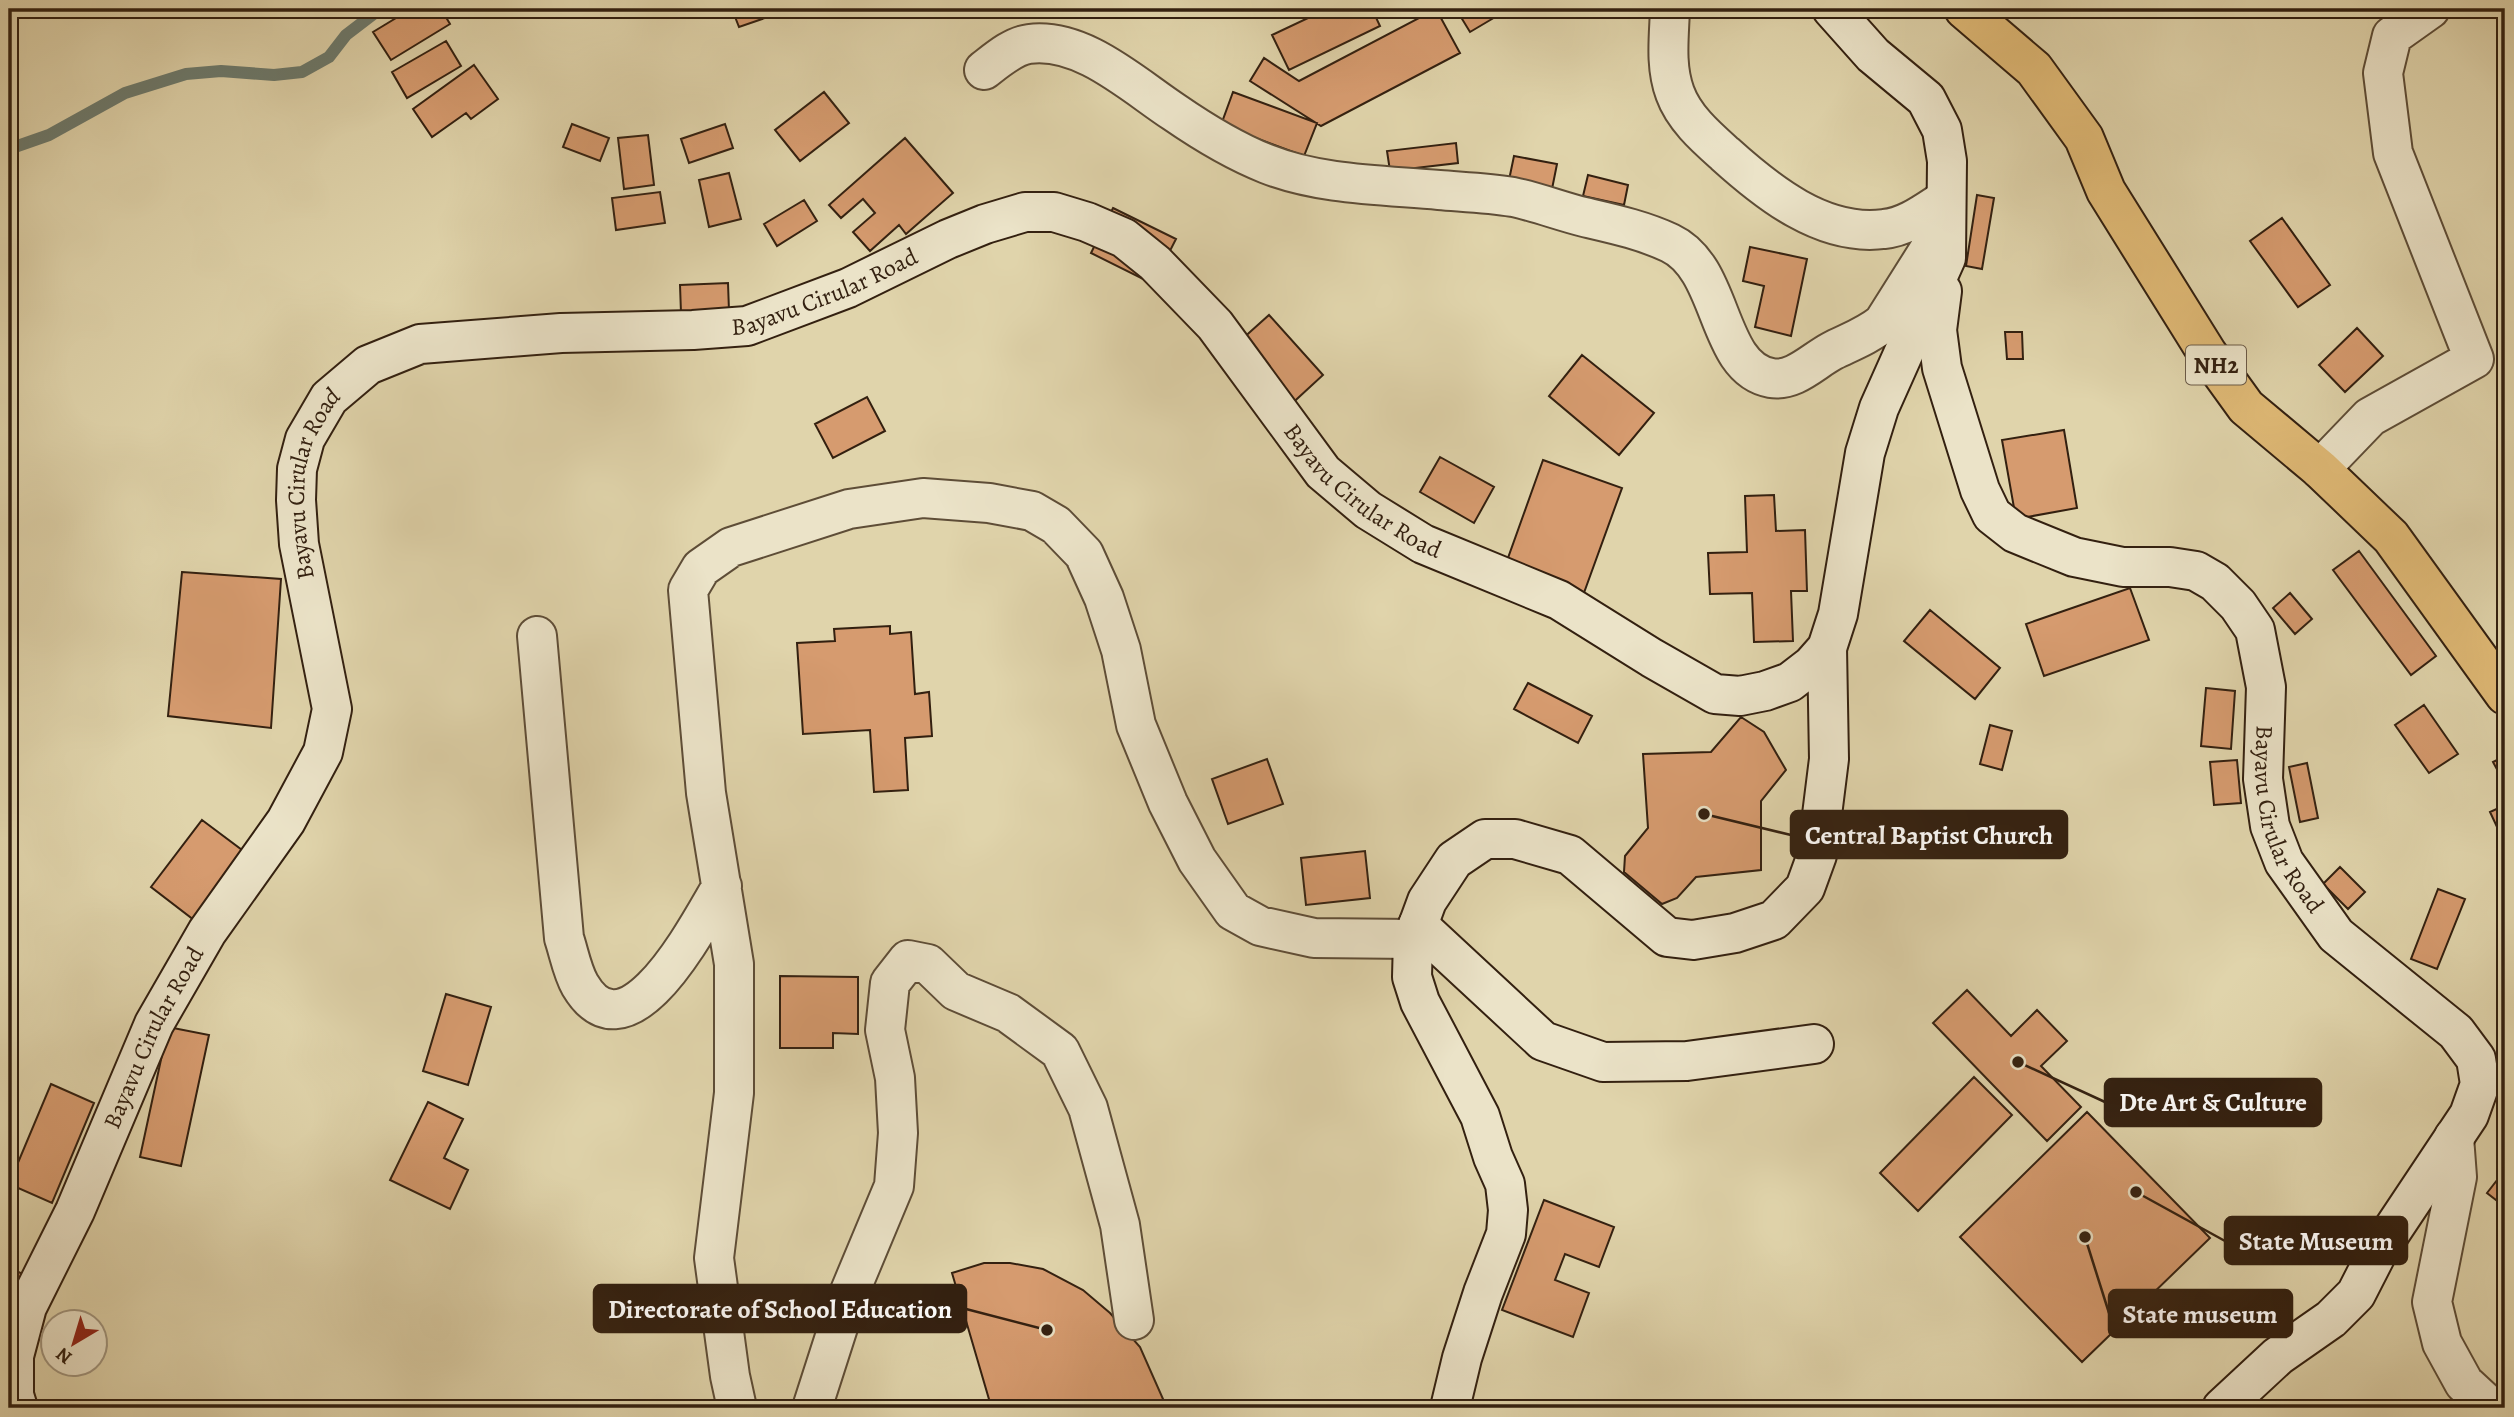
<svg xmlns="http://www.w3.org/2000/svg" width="2514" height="1417" font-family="Alegreya,serif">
<rect width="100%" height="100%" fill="#e0d4ab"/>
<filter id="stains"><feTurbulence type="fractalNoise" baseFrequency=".00286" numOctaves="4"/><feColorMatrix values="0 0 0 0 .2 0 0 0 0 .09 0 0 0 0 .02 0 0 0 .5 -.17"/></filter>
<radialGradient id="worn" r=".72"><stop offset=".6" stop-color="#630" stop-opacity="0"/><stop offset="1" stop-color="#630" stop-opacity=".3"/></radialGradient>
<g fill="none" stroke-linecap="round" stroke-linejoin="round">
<path stroke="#6d7b6e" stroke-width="12" d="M9 149 49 135 125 93 186 74 221 71 274 75 302 72 329 57 346 35 380 9"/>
</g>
<path fill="#d69b6f" stroke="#332010" stroke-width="2" d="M411 9H441L450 24 391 60 373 32Z
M732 9H791L739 27Z
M1327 9H1372L1380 26 1289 70 1272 35Z
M1436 9 1460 53 1321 126 1250 81 1264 58 1299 81Z
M1456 9H1499L1502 13 1470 32Z
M446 41 461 66 407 98 392 72Z
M474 65 498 99 471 119 466 113 432 137 413 109Z
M824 92 849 123 800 161 775 130Z
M1233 92 1317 123 1304 156 1221 125Z
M572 124 609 138 600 161 563 147Z
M725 124 733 148 689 163 681 139Z
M648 135 654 185 624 189 618 138Z
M905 138 953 193 906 234 899 225 870 251 853 232 875 213 863 199 841 218 829 205Z
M1456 143 1458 163 1390 171 1387 151Z
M1514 156 1557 164 1552 189 1509 180Z
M729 173 741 219 709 227 699 180Z
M1588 175 1628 185 1624 205 1583 196Z
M660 192 665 223 616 230 612 198Z
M1977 195 1994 198 1982 269 1966 266Z
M804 200 817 221 777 246 764 224Z
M1113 208 1176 239 1153 284 1091 253Z
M2282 218 2330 285 2298 307 2250 241Z
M1750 247 1807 259 1791 336 1755 327 1764 286 1743 281Z
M728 283 729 311 681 313 680 285Z
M1269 315 1323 375 1286 409 1231 349Z
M2357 328 2383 356 2345 392 2319 365Z
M2005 332H2022L2023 359H2007Z
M1582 355 1654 413 1619 455 1549 396Z
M867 397 885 431 833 458 815 424Z
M2064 430 2077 508 2016 519 2002 440Z
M1440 457 1494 487 1474 523 1420 492Z
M1543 460 1622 488 1581 601 1503 572Z
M1774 495 1776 531 1805 530 1807 591H1791L1793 641 1754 642 1752 593 1710 594 1708 553 1747 552 1745 496Z
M2359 551 2436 656 2411 675 2333 570Z
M182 572 281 579 271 728 168 716Z
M2130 588 2149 640 2044 676 2026 624Z
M2290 593 2312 619 2295 634 2273 608Z
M1930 610 2000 668 1975 699 1904 641Z
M890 626V634L911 632 915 694 929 692 932 736 905 738 908 790 874 792 870 730 803 734 797 643 835 641 834 629Z
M1528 683 1592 716 1578 743 1514 709Z
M2206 688 2235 691 2231 749 2201 746Z
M2424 705 2458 754 2429 773 2395 725Z
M1741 717 1764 732 1786 770 1761 801V870L1696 877 1677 898 1662 904 1624 872 1625 856 1648 828 1643 754 1711 752Z
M1990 725 2012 731 2002 770 1980 764Z
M2505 756V784L2493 762Z
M1267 759 1283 804 1228 824 1212 779Z
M2237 760 2241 803 2214 805 2210 762Z
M2307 763 2318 818 2300 822 2289 767Z
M2505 805V844L2490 812Z
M202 820 246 853 194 920 151 887Z
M1365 851 1370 898 1306 905 1301 858Z
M2340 867 2365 892 2348 909 2323 884Z
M2438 889 2465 899 2437 969 2411 959Z
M780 976 858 977V1034L833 1033V1048H780Z
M1967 990 2011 1036 2037 1010 2067 1041 2041 1066 2081 1107 2047 1141 1933 1023Z
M446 994 491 1007 468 1085 423 1071Z
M168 1027 209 1035 181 1166 140 1157Z
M1974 1077 2012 1115 1918 1211 1880 1173Z
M51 1084 94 1103 52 1203 9 1184Z
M428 1102 463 1119 444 1158 468 1170 450 1209 390 1180Z
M2087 1112 2210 1238 2082 1362 1960 1237Z
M2505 1170V1207L2487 1193Z
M1544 1200 1614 1227 1599 1267 1565 1254 1555 1280 1589 1293 1573 1337 1502 1310Z
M984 1263H1010L1043 1269 1083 1290 1110 1313 1140 1347 1167 1408H1026L1016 1401 991 1406 952 1273Z
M9 1267 34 1280 9 1327Z"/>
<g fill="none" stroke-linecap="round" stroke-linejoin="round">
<g stroke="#5e4d37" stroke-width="42">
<path id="street" d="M1670 9C1669 37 1665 66 1675 93 1684 118 1706 137 1725 154 1767 192 1823 237 1884 229 1907 227 1927 211 1946 199
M984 70C997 60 1013 46 1029 44 1082 37 1133 85 1174 112 1203 132 1234 151 1267 164 1320 185 1382 185 1439 190 1463 192 1489 193 1513 197 1537 202 1560 211 1584 217 1614 224 1642 230 1670 243 1725 269 1715 368 1771 378 1794 382 1813 361 1832 351 1850 342 1867 336 1883 323L1946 223
M2320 469 2370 417 2474 359 2393 153 2383 73 2392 36 2430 9
M537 636 564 938C569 953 572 971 580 985 628 1066 700 922 722 886
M2454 1137 2457 1177 2432 1302 2442 1343 2464 1383 2491 1408
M737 1408 730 1376 714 1258 734 1093V964L706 793 688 590 701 568 731 547 849 509 923 498 989 503 1032 511 1056 525 1084 554 1104 598 1121 650 1136 725 1168 803 1197 860 1233 911 1260 926 1314 938 1413 939
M812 1408 848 1296 894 1186 898 1133 895 1078 885 1030 890 983 908 960 928 964 956 991 1008 1013 1060 1051 1088 1108 1120 1225 1134 1320"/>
</g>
<g stroke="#332010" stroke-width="42">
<g id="secondary">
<path id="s1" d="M1942 291 1937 330 1942 368 1980 490 1992 515 2015 533 2074 557 2123 567H2170L2196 571 2215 582 2238 605 2255 630 2266 687 2263 779 2270 826 2284 862 2336 935 2456 1032 2476 1059 2480 1084 2469 1115 2377 1253 2356 1294 2331 1319 2278 1356 2222 1408"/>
<path d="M1418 925 1543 1041 1603 1062 1687 1061 1814 1044"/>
<path id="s2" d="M18 1408 14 1395V1356L27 1307 75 1211 154 1024 207 932 286 821 323 752 332 709 299 544 296 500 297 469 305 439 329 398 368 365 420 344 561 333 693 330 747 326 848 288 948 239 985 224 1025 212H1054L1087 222 1124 238 1155 263 1215 325 1323 472 1368 510 1423 544 1559 600 1652 658 1715 694 1740 696 1765 691 1790 682 1812 665 1827 648 1838 614 1865 453 1879 408 1946 258 1947 161 1942 130 1926 99 1873 55 1832 9"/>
<path d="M1450 1408 1462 1358 1483 1293 1506 1234 1508 1210 1505 1184 1493 1157 1480 1116 1420 1002 1412 977 1413 939 1427 901 1454 860 1485 839H1515L1570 855 1667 937 1693 940 1735 933 1774 920 1805 888 1817 855 1829 759 1827 648"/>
</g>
</g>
<g stroke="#332010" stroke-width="42">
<path id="highway" d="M1964 9 2034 69 2084 138 2106 191 2207 353 2246 407 2320 469 2391 537 2505 695"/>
</g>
<use href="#street" stroke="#ebe3c8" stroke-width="38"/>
<use href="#secondary" stroke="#ebe3c8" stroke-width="38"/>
<use href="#highway" stroke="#e0ba76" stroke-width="38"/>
</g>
<g text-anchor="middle" stroke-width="7" stroke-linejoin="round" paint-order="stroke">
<rect fill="#ebe3c8" stroke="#6a5a47" stroke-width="2" x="2186" y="345.5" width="60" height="39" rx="5"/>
<g font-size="23" font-weight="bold" fill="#332010">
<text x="2216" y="373">NH2</text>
</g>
<g font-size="24" fill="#332010" stroke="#ebe3c8">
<text dy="8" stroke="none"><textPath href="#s2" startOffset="1619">Bayavu Cirular Road</textPath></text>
<text dy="8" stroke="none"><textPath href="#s2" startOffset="2291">Bayavu Cirular Road</textPath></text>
<text dy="8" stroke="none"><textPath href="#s2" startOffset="1010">Bayavu Cirular Road</textPath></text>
<text dy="8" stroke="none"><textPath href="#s1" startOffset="730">Bayavu Cirular Road</textPath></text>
<text dy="8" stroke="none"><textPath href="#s2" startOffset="401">Bayavu Cirular Road</textPath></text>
</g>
</g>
<path fill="none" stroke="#332010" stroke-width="2.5" d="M1704 814L1791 835M2018 1062L2105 1102M2136 1192L2225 1241M1047 1330L966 1309M2085 1237L2109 1313"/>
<g fill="#332010" stroke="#ebe3c8" stroke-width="2.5">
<circle cx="1704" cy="814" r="7"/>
<circle cx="2018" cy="1062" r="7"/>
<circle cx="2136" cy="1192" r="7"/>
<circle cx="1047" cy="1330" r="7"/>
<circle cx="2085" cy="1237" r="7"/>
</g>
<g fill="#332010" stroke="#332010" stroke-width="2.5">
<rect x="1791" y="811" width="276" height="47" rx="7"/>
<rect x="2105" y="1079" width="216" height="47" rx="7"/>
<rect x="2225" y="1217" width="182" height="47" rx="7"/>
<rect x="594" y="1285" width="372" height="47" rx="7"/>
<rect x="2109" y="1290" width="183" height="47" rx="7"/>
</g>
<g font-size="26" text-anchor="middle" font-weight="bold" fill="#fff">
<text x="1929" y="844">Central Baptist Church</text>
<text x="2213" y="1111">Dte Art &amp; Culture</text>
<text x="2316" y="1250">State Museum</text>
<text x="780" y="1318">Directorate of School Education</text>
<text x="2200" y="1323">State museum</text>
</g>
<rect width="2514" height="1417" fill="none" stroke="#e0d4ab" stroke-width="35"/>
<rect x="10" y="10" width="2493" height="1396" fill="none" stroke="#332010" stroke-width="3.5"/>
<rect x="18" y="18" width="2479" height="1382" fill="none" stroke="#332010" stroke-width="2"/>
<g transform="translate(74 1343) rotate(218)"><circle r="33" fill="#ebe3c8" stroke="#a1957e" stroke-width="2"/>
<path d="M0-5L12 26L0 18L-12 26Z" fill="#8f2418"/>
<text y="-10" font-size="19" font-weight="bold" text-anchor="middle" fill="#332010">N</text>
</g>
<rect width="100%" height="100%" filter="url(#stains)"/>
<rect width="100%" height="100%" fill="url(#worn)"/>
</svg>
